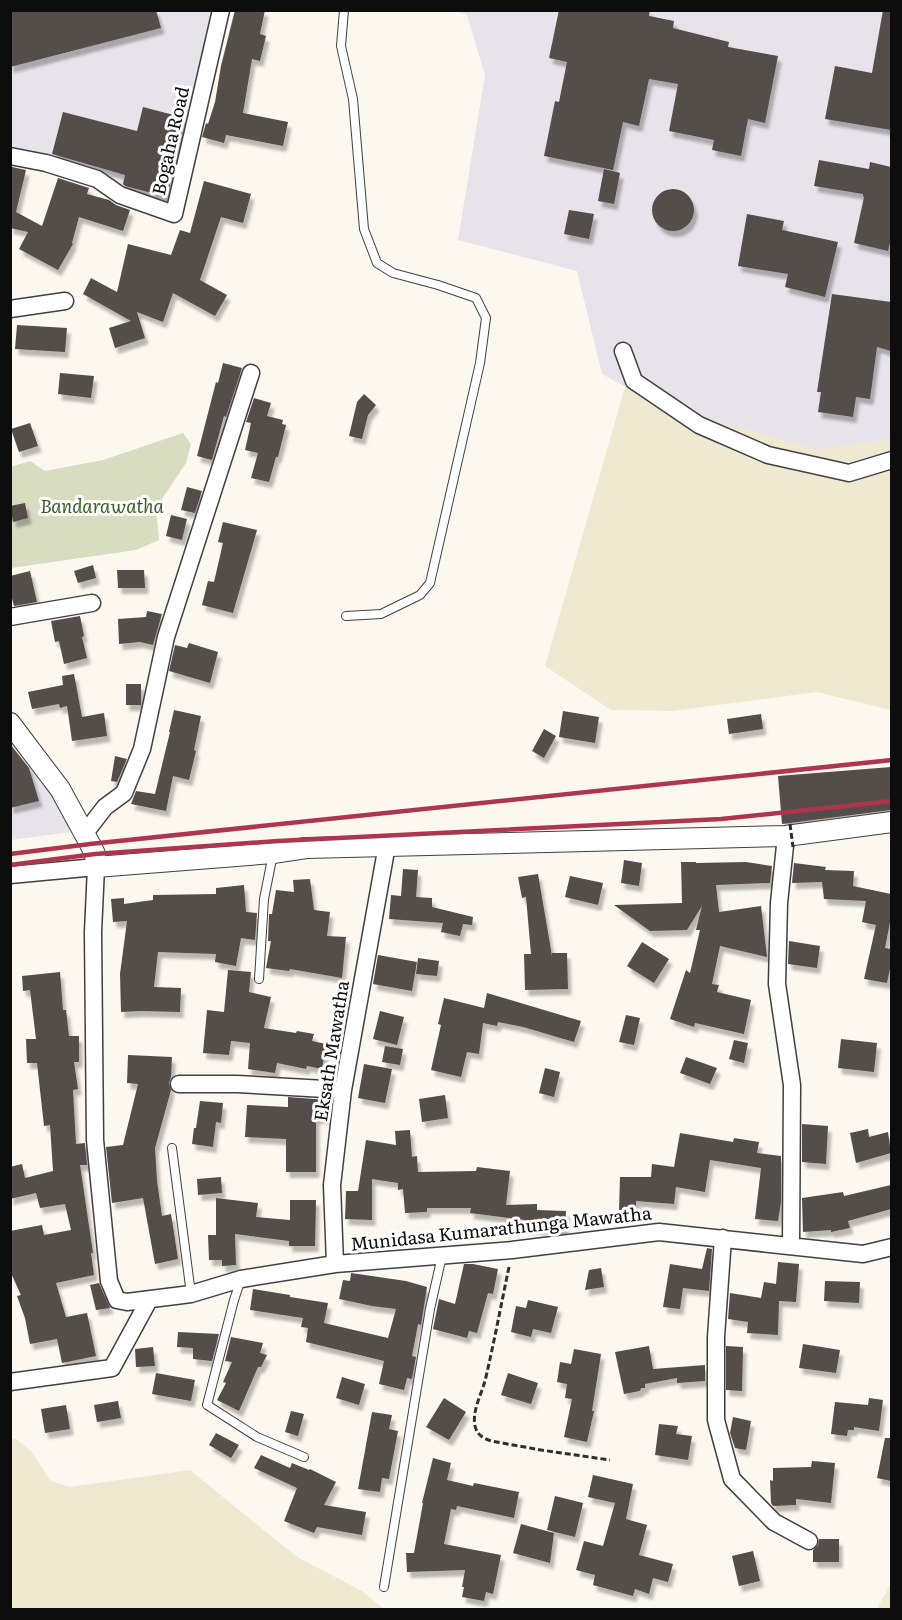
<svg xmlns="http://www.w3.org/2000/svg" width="902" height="1620" font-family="Literata,serif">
<defs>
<filter id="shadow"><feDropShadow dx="3.5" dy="6" stdDeviation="1.5" flood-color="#0004"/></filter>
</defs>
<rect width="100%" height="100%" fill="#fdf8ef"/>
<path fill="#e8e2eb" d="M10 11H219L169 207 11 157Z
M456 11H891V483L840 504 602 374 577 271 458 240 485 75 467 15Z
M10 727 63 804 70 832 11 840Z"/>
<path fill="#f0e9d1" d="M625 387 695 415 816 450 891 439V710L816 692 673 711 611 710 545 666Z
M16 1439 32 1452 50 1480 69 1487 190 1470 297 1557 362 1591 384 1609H11L10 1440Z
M891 1583V1609H877Z"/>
<path fill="#d8ddc2" d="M183 433 191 444 186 463 156 508 159 540 136 550 11 568 10 467 30 461 45 471 103 460Z"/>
<path fill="#544d4a" filter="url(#shadow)" d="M10 10H156L161 28 10 67Z
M235 10H265L260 34 266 36 260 61 252 59 243 113 288 122 283 146 226 135 224 143 202 137 206 123 208 124 215 102 221 66Z
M559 10H650L649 16 674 21 673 28 729 42 728 47 778 56 765 123 748 119 741 156 712 150 714 140 669 131 678 84 649 79 639 126 623 122 613 170 544 156 555 101 559 102 567 62 549 58Z
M883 10H891V130L825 119 835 66 872 73Z
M143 107 185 118 167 197 125 186 123 184 125 175 52 154 63 112 137 131Z
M819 160 869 169 870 162 891 167V238L888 251 854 243 864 197 863 196V194L814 186Z
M12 167 26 170 16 212 42 226 58 178 89 188 87 194 109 200 116 205 130 210 123 231 79 217 72 243 73 244 58 270 19 249 28 232 10 228V174Z
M604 169 620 173 614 204 598 201Z
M204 181 251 194 243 223 221 217 200 280 227 295 215 316 173 293 163 322 137 312 145 338 115 348 109 328 131 321 83 294 91 278 117 292 128 244 171 255 180 230 190 233Z
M652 210a21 21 0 1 1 42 0a21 21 0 1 1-42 0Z
M569 210 594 214 589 239 564 234Z
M747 214 784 221 782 230 838 242 825 297 785 287 788 274 738 266Z
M832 294 891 302V351L877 347 870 399 856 397 853 417 818 412 821 392H817Z
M17 325 67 328 65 352 15 349Z
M223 363 242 368 226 417 224 416 212 460 197 456 216 382 218 383Z
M60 373 94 376 91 398 58 394Z
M364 394 376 405 368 415 362 439 349 436 357 402Z
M254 398 271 403 267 416 283 420 282 424 286 425 278 457H276L269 482 251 478 258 453 245 450 251 423 246 422Z
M30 423 38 446 19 452 11 429Z
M187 487 202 491 195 513 181 510Z
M25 503 28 518 13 522 10 506Z
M171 515 187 519 182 540 166 536Z
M223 522 257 530 233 613 202 605 208 581 214 582 223 543 218 542Z
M93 565 96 578 78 583 74 571Z
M117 570H144L145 588H118Z
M30 571 37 602 14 606 10 591V576Z
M147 611 162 614 153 645 140 642 119 644 118 619 146 617Z
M80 616 84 636 82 637 87 658 64 664 59 641 55 642 51 621Z
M189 643 218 652 210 683 169 671 175 645 187 648Z
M74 674 82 717 104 713 107 736 72 741 67 706 60 708 59 704 32 709 28 692 63 685 62 676Z
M126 684H141V705H126Z
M174 710 201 716 194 750 196 751 189 780 173 776 166 811 131 804 136 791 155 794 170 732H169Z
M563 711 599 717 595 743 559 737Z
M761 714 763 729 729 734 727 719Z
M544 729 556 736 544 758 532 751Z
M10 744 29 768 39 801 10 808Z
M115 756 127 759 117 782 111 781Z
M891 767V810L782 824 778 776Z
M624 860 642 863 639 886 621 883Z
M681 862H696V863L746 862 772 866 770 883 716 885 719 912 761 906 767 957 720 946 712 984 719 985 717 992 751 1000 744 1034 695 1023 694 1027 670 1019 686 970 690 973 700 930H696L702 906 687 930 650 931 614 905 682 903Z
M794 863 826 867 825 870 854 871 853 886 891 894V917L885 948 891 949V964L887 983 864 979 876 925 862 922 866 901 824 899 822 882 792 883Z
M403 869 418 870 416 897 432 898V907L473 917 472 925 463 924 460 936 441 932 443 923 389 919 391 895 401 896Z
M538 874 552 956V953H567L568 989 525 990 524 954H531L526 897 522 898 518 877Z
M570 876 603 883 598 905 565 897Z
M310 879 314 910 330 912 327 936 346 937 342 978 290 969 289 971 266 968 271 941H268L269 914H272L276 890 294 892 293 880Z
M244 885 246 912 257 913 255 940 241 938 236 966 215 962 216 954 158 952 154 987 181 988 180 1012 141 1011 121 1012 120 974 127 921 113 922 111 899 124 898V904L153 900V895L216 894V888Z
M789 941 820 946 817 968 788 964Z
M642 942 669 959 654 983 627 966Z
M378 955 417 962 412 991 373 984Z
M418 958 439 961 437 976 416 974Z
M228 970 251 972 249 992 271 997 264 1028 296 1033 297 1031 314 1034 312 1041 326 1044 322 1069 307 1066 306 1069 277 1063 275 1073 248 1069 250 1043 231 1041 229 1055 203 1053 207 1010 224 1012Z
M60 972 63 1010H66L69 1036H79V1062H74L78 1089 73 1090 76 1144 85 1143 87 1165H80L93 1253H91L94 1275 56 1283 66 1317 87 1313 96 1356 62 1363 57 1339 30 1344 25 1318 17 1296 21 1295 10 1271V1231L42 1225 44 1235 71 1230 65 1204 40 1208 36 1193 10 1199V1167L22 1164 25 1178 53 1171 50 1125 44 1126 37 1063H27L26 1039H36L30 990 23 991 22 976Z
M487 993 581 1021 574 1042 523 1027 498 1022 497 1026 483 1023 479 1054 467 1052 461 1077 431 1070 441 1025 438 1024 444 998 484 1008Z
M380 1011 404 1017 397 1045 373 1039Z
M626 1015 640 1018 634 1045 619 1042Z
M841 1039 877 1043 874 1072 838 1068Z
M734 1040 748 1043 744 1063 729 1059Z
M385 1046 403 1049 400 1065 382 1062Z
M128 1055 172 1057 171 1077 169 1083 171 1090 155 1148 157 1181 162 1216 171 1214 178 1259 155 1264 143 1198 112 1203 106 1147 123 1145 138 1084 127 1083Z
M686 1057 717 1068 710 1084 680 1073Z
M364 1064 392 1069 385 1103 358 1098Z
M545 1068 560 1072 554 1097 539 1093Z
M445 1095 448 1118 422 1122 419 1099Z
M288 1097 328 1100V1118H316V1172H286V1139L245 1137 247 1105 288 1107Z
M200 1101 223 1103 221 1123 216 1122 213 1147 192 1144 194 1128H196Z
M802 1124 828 1126 826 1164 802 1162Z
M868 1129 869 1137 888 1132 891 1153 856 1163 850 1133Z
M410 1130 412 1157 417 1156 418 1172 476 1171 477 1167 510 1171 506 1205 537 1204V1210L566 1211 565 1230 525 1228V1220L470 1213 471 1208H427V1212L405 1213 403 1189 398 1190V1183L372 1179V1220L345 1219 346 1191H358L366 1140 396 1145 395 1131Z
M680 1133 733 1142 734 1138 759 1142 757 1153 781 1156V1202L778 1221 755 1219 761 1168 710 1160 705 1192 676 1187 674 1204 636 1201V1210H619L620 1177H651L652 1164 674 1167Z
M221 1177 222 1193 198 1195 197 1179Z
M891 1185V1209L848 1221 850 1228 831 1232V1230L803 1232 802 1198 843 1192 844 1196Z
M216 1198 258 1203 256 1217 290 1220V1200H316L315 1246H289V1241L235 1234 236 1265 222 1266V1260H209L208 1235H216Z
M707 1248 712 1249 709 1291 683 1288 680 1309 663 1307 670 1264 702 1269Z
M778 1262 799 1264 796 1302 779 1301 778 1335 747 1333 748 1322 728 1319 730 1293 761 1298 764 1282 776 1284Z
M464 1264H473L498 1269 493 1294 488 1293 477 1333 469 1331 467 1338 433 1329 439 1299 455 1304Z
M601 1268 604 1287 585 1290 589 1270Z
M351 1273 406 1281 427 1287 421 1325 418 1324 412 1356 416 1357 412 1379 407 1378 404 1390 379 1384 384 1361 306 1342 308 1328 301 1327 303 1318 250 1310 253 1289 290 1295V1297L328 1303 324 1323 388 1338 396 1309 372 1306 339 1299 343 1280 350 1281Z
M825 1281 860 1282 859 1303 824 1301Z
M99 1283 110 1308 96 1310 90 1285Z
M528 1300 558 1307 551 1333 533 1329 531 1337 511 1332 516 1306 526 1308Z
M178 1332 219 1334 212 1361 193 1359V1348L177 1347Z
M231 1337 263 1343 260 1353 267 1355 261 1367H258L239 1411 217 1400 226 1383 223 1382 232 1362 225 1361Z
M803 1344 840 1350 836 1373 799 1368Z
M649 1346 653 1369 705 1365V1381L677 1383V1378L645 1384V1388H641L640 1391 624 1394 615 1352Z
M726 1346 743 1347 742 1391 726 1390Z
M153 1347 155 1366 136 1367 135 1349Z
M574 1349 601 1354 592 1411H594L587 1442 564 1437 572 1399 565 1398 567 1384 557 1382 560 1362 571 1364Z
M156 1373 195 1380 191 1401 152 1394Z
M508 1373 538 1383 531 1404 501 1395Z
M342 1377 365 1384 359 1405 336 1398Z
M444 1398 466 1412 449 1440 426 1427Z
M869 1398 883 1400 879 1431 854 1427V1430H848L847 1436 831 1434 835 1402 868 1405Z
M118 1401 121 1418 97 1422 94 1405Z
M66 1405 70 1429 45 1433 41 1409Z
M291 1411 304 1414 298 1436 285 1432Z
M372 1412 392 1415 389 1429 398 1431 389 1479 382 1478 380 1492 358 1489Z
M733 1417 751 1421 746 1450 735 1448 730 1433Z
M659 1424 678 1426 676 1434 692 1436 688 1460 655 1455Z
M216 1433 239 1445 231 1458 209 1445Z
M885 1438H891V1481L877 1478Z
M261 1455 290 1468 292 1463 309 1470 310 1469 336 1482 324 1505 366 1512 362 1535 317 1527 314 1533 284 1521 297 1488 254 1468Z
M433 1458 451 1463 447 1480 473 1486 474 1483 519 1492 514 1518 457 1506 456 1510 451 1509 444 1544 501 1555 493 1594 486 1592 484 1601 462 1597 464 1587H462L465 1570 407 1572 406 1553H414L423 1503H422Z
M812 1461 835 1463 831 1503 796 1499V1505L773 1506 771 1503 770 1480 773 1481V1468L811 1467Z
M593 1475 633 1484 626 1519 647 1525 639 1555 673 1564 668 1582 653 1578 649 1594 635 1589 633 1596 593 1585 595 1575 576 1570 584 1541 603 1546 615 1503 588 1497Z
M555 1496 583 1503 575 1537 547 1530Z
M521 1524 554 1533 550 1563 513 1553Z
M819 1539H839V1562H813V1550L818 1545Z
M753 1551 760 1581 739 1586 732 1556Z"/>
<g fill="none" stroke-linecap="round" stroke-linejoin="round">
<g stroke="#404040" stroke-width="10">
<path id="service" d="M344 10 341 46 353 99 364 229 377 263 393 273 438 285 476 298 486 318 480 363 430 583 420 595 381 614 346 616
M259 979 264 899 273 854
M172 1148 191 1294
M241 1279 234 1300 207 1405 257 1437 304 1457
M384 1587 430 1309 442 1256"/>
</g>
<g stroke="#404040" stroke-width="19">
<path id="minor" d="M10 156 46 163 97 179 120 195 174 214 221 10
M10 309 65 301
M623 351 634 381 699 425 768 455 849 473 892 460
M10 617 92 603
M85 833 105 807 124 793 142 749 166 637 251 373
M786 836 779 903 777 984 792 1085 791 1246
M10 875 96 867 93 932 95 1140 109 1281 117 1300 127 1302 191 1294 241 1279 335 1264 512 1250 659 1232 863 1254 892 1247
M179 1084H237L343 1090
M723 1238 716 1337V1420L732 1479 774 1522 809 1541
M335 1264 332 1185 343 1090 387 845
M10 1382 112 1368 149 1300"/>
</g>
<g stroke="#404040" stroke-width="22">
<path id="tertiary" d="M10 723 60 789 90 844 95 854 96 867 273 853 306 848 786 836 892 822"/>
</g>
<path stroke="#2f2f2f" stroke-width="3" stroke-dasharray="6 3" stroke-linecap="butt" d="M509 1267C501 1305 494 1343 485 1381 481 1395 472 1411 475 1426 477 1435 483 1438 491 1441L541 1450 610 1460"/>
<use href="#service" stroke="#fff" stroke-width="8"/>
<use href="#minor" stroke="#fff" stroke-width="16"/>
<use href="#tertiary" stroke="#fff" stroke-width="20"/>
<path stroke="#ad354e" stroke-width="4.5" d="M10 854 90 844 892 760
M10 865 95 854 278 841 721 819 892 801"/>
<path stroke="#2f2f2f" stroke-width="3" stroke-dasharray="6 3" stroke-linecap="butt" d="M790 824 793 847"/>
</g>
<g text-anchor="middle" stroke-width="6" stroke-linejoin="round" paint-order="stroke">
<g font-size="18" fill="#0d0d0d" stroke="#fff">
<text transform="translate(171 141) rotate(-77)" y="6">Bogaha Road</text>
<text transform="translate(332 1051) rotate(-81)" y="6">Eksath Mawatha</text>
<text transform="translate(501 1229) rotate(-6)" y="6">Munidasa Kumarathunga Mawatha</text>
</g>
<g font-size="18" font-style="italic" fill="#395d25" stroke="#fff">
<text x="102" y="513">Bandarawatha</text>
</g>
</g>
<rect width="902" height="1620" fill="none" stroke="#0d0d0d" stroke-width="24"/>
</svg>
